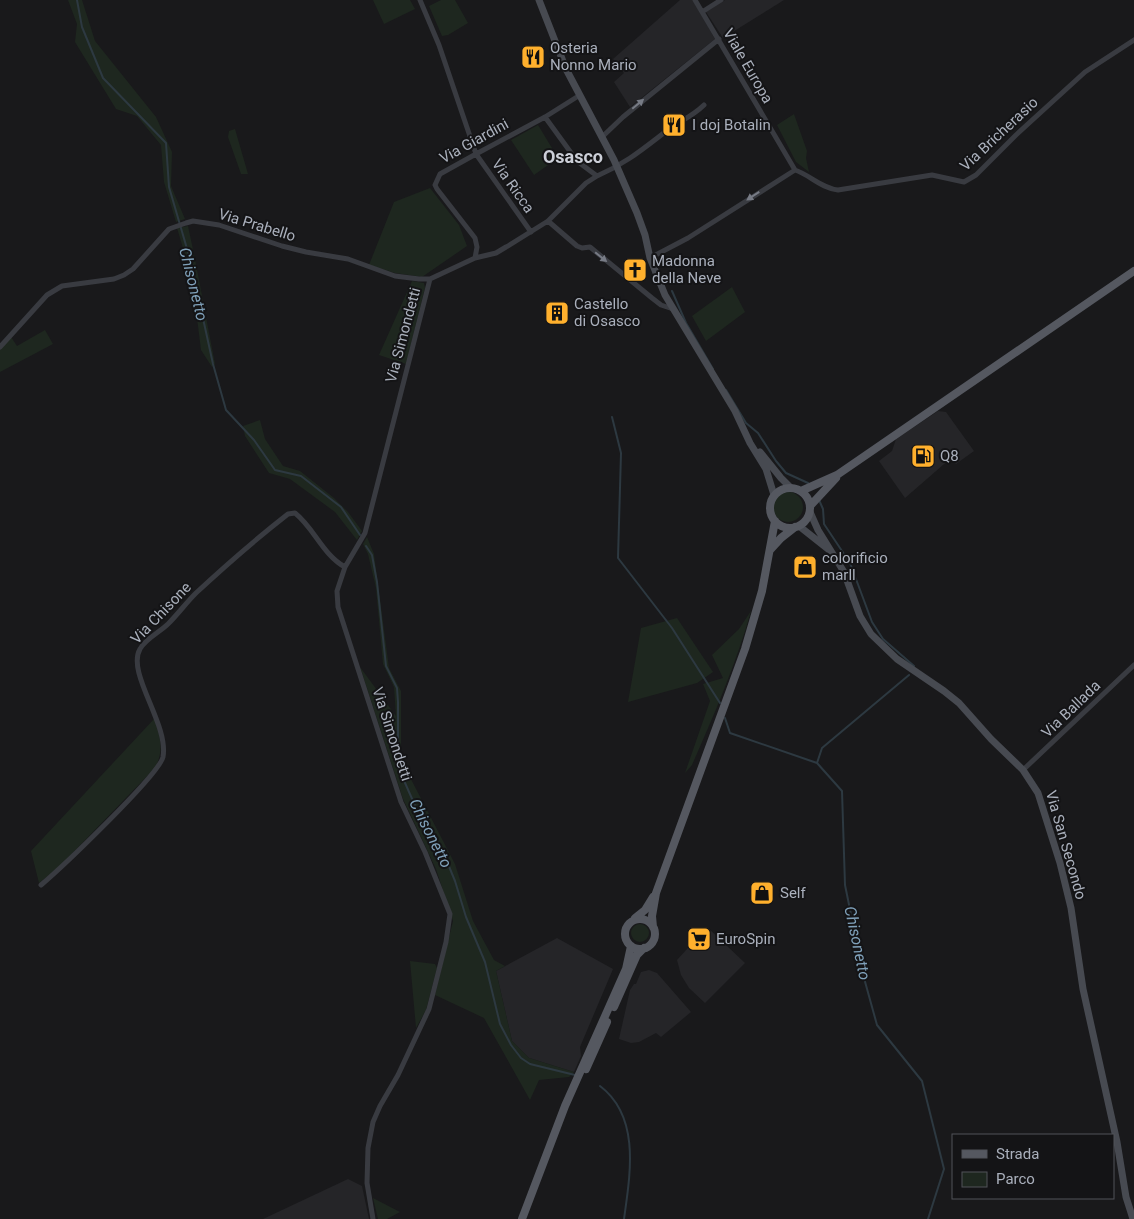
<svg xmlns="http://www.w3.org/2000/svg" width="1134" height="1219" font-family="Roboto,sans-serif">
<rect width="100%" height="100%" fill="#19191b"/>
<path fill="#252528" d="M680 0H693L715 39 630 107 614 82 624 73 613 59Z
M725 0H784L723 38 706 12Z
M938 411 946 412 974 451 956 464 951 458 905 498 879 461 892 451 896 439Z
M707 927 745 963 705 1003 689 988 681 975 677 960Z
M557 938 613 969 580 1047 581 1056 574 1072 529 1058 512 1041 496 971Z
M649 970 657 973 691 1012 661 1037 656 1033 639 1042 631 1043 619 1039 630 990 634 984H636L641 972Z
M348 1179 362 1186 369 1219H263Z"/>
<path fill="#1e271f" d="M68 0H82L95 41 156 117 172 152 171 186 185 219 176 222 164 182 161 145 137 116 116 109 75 42 77 24Z
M373 0H410L415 9 384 24Z
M441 0H455L468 23 448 35 442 36 429 6Z
M794 114 807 151 806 158 809 172 796 162 777 125Z
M538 125 558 158 534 175 511 140Z
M235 129 248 174H241L228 137 229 131Z
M430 188 459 225 467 246 422 277 395 273 369 265 394 202Z
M188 226C198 272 206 318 215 364L212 367 201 350 192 278 177 228Z
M412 281 424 283 425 288 406 364 379 355Z
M732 287 745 312 706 341 692 316Z
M45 330 53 344 0 372V349L11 337 17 346Z
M260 420 265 439 283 466 300 471 334 498 348 512 362 531 357 540 335 512 290 479 269 473 245 436 243 426Z
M773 507a15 15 0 1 1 30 0a15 15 0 1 1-30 0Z
M367 537 374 554 389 668 401 691V760L455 864 473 921 494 960 505 966 496 971 512 1041 529 1058 574 1072 569 1077 539 1080 530 1100 484 1018 435 995 453 921 436 869 403 799 360 667 396 716 394 687 383 664 376 588 368 554 363 544Z
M751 611C736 664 714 715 692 765L685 773 710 701 703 684 723 678 712 655 739 629Z
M677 618 713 672 697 683 628 702 641 628Z
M154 719C161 737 164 751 155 768L57 869 39 883 31 851Z
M631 933a9 9 0 1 1 18 0a9 9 0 1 1-18 0Z
M410 961 435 964 437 968 426 1010 416 1028Z
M373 1198 400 1212 387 1219H378Z"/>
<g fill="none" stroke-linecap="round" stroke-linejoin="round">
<path stroke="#2d3941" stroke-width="2" d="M77 0 82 27 103 78 166 143 169 187 190 259 213 364 226 410 254 440 275 470 301 476 341 507 360 535
M672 291 686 323 713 369
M726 390 746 423 758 433 776 461 786 473 808 483
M612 417 621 453 618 558 672 628 720 703
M819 500 823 509 824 524 850 563 872 622 883 639 914 666
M366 546 372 555 377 582 386 666 397 688 398 702V767L417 810 441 847 455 881 466 917 485 962 500 1024 511 1045 521 1058 530 1064 575 1075
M725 718 730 733 817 763 842 791 845 885 864 978 877 1025 922 1081 944 1169 928 1219
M817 763 822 748 909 675
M600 1086C641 1117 630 1175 624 1219"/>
<path stroke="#393b41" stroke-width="5" d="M420 0 439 45 476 154 531 232
M695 0 795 170
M702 12 721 0
M545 117 577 161 597 176C627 163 644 148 669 129 681 121 694 115 704 105
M602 137 623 117 719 39
M548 221 577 246 582 248 590 247 652 298 661 305 673 309
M508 246 548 221 586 183 597 176
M475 258 477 247 475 238 437 189 435 185 440 174 476 154 545 117 580 95
M650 258 688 238 795 170C810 175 821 188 838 190L932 175 964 182 976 175 1016 135 1085 72 1134 40
M0 347 47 295 62 286 114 279 124 275 133 269 169 229 186 223 193 221 219 225 282 246 306 252 348 259 395 276 419 279H430L475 258 496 253 506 247
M1023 770 1134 665
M41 885C60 869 159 775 163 757 169 724 126 673 140 649 145 639 160 632 168 624 178 614 186 603 196 593 225 566 256 539 288 514L295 513C314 528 323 555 345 567
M373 1219 367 1183 368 1148 373 1122 380 1106 398 1075 429 1009 446 942 450 914 425 852 401 802 338 607 337 591 345 567 365 533 430 279"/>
<path stroke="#474a51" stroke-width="7" d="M539 0 566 69 614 160 637 213 645 235 650 258 665 295 735 411 750 443 766 469 774 495
M760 452 781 478 791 488
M810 512 818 530 844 572 860 616 871 634 897 659 944 691 959 703 991 739 1023 770 1038 793 1060 863 1071 908 1083 989 1117 1142 1126 1197 1133 1219
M799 526 828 549"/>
<path stroke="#555860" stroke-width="8" d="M770 508a20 20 0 1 1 40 0a20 20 0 1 1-40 0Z
M801 491 837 475 1134 271
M810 506 836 478
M770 550 781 538 795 527
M635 918 645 910 653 897
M625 934a15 15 0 1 1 30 0a15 15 0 1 1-30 0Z
M653 927 652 916 656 893 745 649 762 591 775 521
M614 1007 637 955 644 948
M586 1069 607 1022
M522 1219 565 1106 626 969 631 946"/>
</g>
<defs><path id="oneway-solid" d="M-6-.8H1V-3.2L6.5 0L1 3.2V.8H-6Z" transform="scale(1.25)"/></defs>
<g fill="#777b85">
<use href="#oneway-solid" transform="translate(638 104) rotate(-40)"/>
<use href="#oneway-solid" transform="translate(753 196) rotate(147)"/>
<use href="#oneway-solid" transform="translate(601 257) rotate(39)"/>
</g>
<defs>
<g id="restaurant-square" transform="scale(1.25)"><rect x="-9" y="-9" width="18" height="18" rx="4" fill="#ffb02d" stroke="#141416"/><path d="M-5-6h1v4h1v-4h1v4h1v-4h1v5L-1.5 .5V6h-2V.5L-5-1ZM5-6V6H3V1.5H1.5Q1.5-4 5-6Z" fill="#111"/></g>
<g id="church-square" transform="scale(1.25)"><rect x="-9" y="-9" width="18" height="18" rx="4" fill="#ffb02d" stroke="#141416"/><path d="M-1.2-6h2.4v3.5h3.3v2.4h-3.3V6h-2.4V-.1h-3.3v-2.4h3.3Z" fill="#111"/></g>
<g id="building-square" transform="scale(1.25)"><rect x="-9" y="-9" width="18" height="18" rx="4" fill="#ffb02d" stroke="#141416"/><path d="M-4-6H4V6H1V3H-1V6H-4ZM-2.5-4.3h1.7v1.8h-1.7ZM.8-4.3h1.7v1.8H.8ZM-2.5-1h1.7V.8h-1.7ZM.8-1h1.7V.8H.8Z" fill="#111"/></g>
<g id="fuel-square" transform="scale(1.25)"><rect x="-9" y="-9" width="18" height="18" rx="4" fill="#ffb02d" stroke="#141416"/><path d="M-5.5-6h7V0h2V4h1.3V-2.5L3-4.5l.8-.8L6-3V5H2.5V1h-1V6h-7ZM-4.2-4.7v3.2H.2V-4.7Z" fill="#111"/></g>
<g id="shop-square" transform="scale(1.25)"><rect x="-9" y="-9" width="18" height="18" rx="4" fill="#ffb02d" stroke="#141416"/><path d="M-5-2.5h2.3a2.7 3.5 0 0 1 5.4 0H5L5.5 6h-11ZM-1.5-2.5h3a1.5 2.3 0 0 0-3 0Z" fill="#111"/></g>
<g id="supermarket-square" transform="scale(1.25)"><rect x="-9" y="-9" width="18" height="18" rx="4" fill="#ffb02d" stroke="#141416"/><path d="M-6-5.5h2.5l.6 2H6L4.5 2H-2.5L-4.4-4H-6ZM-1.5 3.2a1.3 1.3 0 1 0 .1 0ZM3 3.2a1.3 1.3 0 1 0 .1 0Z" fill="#111"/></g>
</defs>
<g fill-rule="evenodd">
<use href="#restaurant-square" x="533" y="57"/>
<use href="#restaurant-square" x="674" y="125"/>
<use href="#church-square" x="635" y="270"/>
<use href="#building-square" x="557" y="313"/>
<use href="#fuel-square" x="923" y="456"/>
<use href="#shop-square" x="805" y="567"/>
<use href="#shop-square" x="762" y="893"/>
<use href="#supermarket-square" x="699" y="939"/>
</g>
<g text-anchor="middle" stroke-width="4" stroke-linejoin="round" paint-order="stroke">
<g font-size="15" fill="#aab0bc" stroke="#141416" text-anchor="start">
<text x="550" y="53">Osteria<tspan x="550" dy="17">Nonno Mario</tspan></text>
<text x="692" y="130">I doj Botalin</text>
<text x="652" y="266">Madonna<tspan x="652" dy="17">della Neve</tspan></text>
<text x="574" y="309">Castello<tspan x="574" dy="17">di Osasco</tspan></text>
<text x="940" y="461">Q8</text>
<text x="822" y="563">colorificio<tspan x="822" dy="17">marll</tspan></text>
<text x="780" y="898">Self</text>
<text x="716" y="944">EuroSpin</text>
</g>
<g font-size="15" fill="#aab0bc" stroke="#141416">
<text transform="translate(748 66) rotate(60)" y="5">Viale Europa</text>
<text transform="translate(999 134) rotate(-43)" y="5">Via Bricherasio</text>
<text transform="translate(474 141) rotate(-29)" y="5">Via Giardini</text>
<text transform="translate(513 186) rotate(55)" y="5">Via Ricca</text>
<text transform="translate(257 225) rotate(17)" y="5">Via Prabello</text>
<text transform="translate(403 335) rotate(-75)" y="5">Via Simondetti</text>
<text transform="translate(161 613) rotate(-46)" y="5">Via Chisone</text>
<text transform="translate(1071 709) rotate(-44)" y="5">Via Ballada</text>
<text transform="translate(392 734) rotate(72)" y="5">Via Simondetti</text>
<text transform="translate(1066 845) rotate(74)" y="5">Via San Secondo</text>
</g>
<g font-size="16" font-style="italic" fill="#7fa0b9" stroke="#141416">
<text transform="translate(194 284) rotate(76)" y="6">Chisonetto</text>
<text transform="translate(431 833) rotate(63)" y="6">Chisonetto</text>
<text transform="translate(858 943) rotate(78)" y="6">Chisonetto</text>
</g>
<g font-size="18" font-weight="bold" fill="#cccfd8" stroke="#141416">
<text x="573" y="163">Osasco</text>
</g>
</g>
<rect x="952" y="1134" width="162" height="65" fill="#141416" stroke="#505258"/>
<rect x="962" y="1150" width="25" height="8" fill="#555860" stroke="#505258"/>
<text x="996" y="1159" font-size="15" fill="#aab0bc">Strada</text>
<rect x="962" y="1172" width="25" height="15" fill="#1e271f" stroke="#505258"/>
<text x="996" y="1184" font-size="15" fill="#aab0bc">Parco</text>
</svg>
